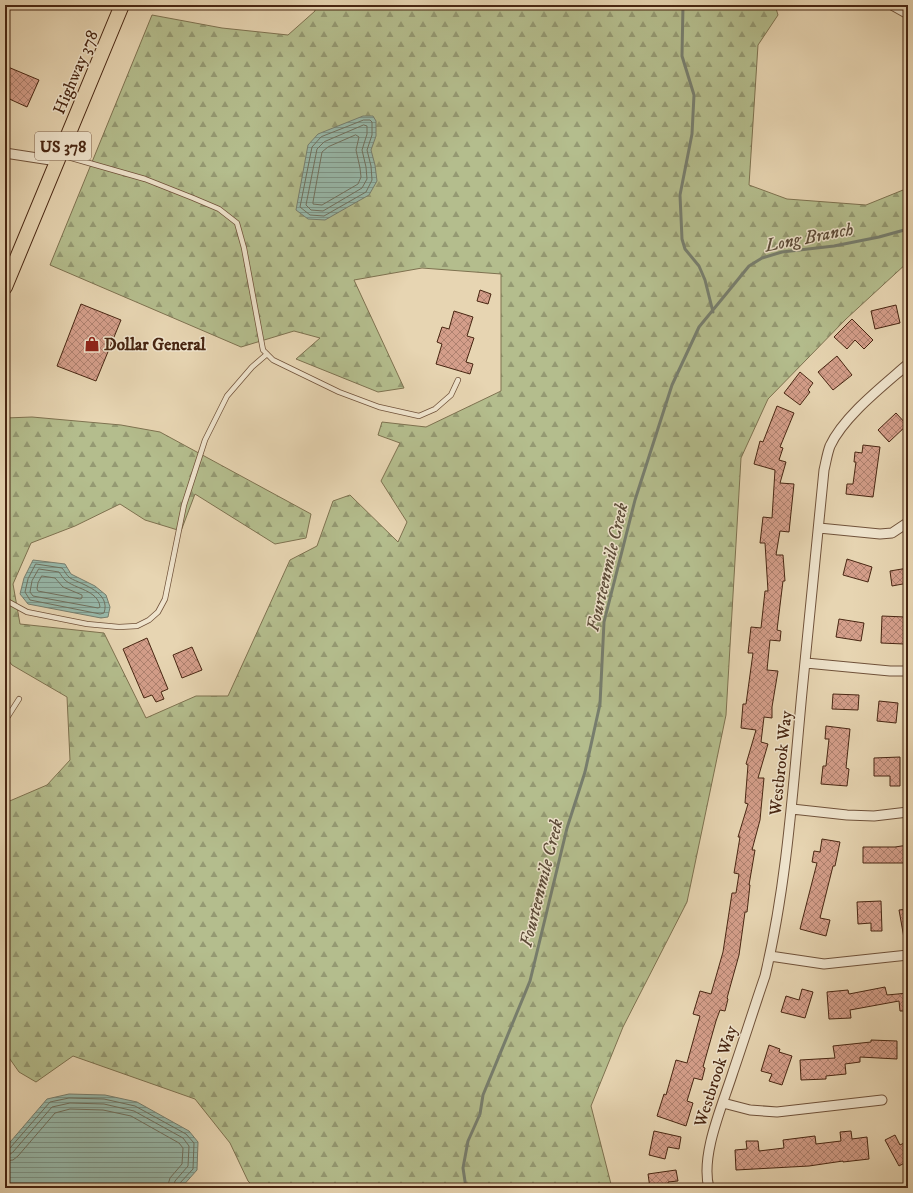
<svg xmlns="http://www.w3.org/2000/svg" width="913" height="1193" font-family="'IM FELL DW Pica',serif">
<defs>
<pattern id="forest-firs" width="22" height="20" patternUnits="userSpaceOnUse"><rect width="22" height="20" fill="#b4bd8d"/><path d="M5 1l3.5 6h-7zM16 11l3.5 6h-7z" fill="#949972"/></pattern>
<pattern id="water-rules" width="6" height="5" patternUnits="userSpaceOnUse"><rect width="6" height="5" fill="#97b9ab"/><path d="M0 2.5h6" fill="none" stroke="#7d968a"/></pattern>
<pattern id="building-cross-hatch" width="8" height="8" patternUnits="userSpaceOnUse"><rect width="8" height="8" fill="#d49e8a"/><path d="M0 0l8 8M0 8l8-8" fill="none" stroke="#ae816f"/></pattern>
</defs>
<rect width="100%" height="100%" fill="#e7d5b2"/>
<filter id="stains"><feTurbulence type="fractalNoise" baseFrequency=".005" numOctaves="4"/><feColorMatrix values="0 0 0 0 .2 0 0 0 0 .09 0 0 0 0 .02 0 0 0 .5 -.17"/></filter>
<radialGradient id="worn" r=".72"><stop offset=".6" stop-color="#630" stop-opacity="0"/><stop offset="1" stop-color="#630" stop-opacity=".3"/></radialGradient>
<path fill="url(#forest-firs)" stroke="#7e7250" d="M315 5H775L778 15 758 45 749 185 787 199 866 205 908 188V262L846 319 768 399 741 458 726 715 687 902 623 1027 591 1106 612 1188H255L248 1181 230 1143 195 1099 73 1056 36 1082 19 1072 5 1052V803L47 785 70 760 67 697 12 665 5 656V418L32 417 121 425 160 432 311 514 306 538 275 544 195 494 181 531 145 520 120 504 75 526 31 543 13 584 20 624 104 633 146 718 196 696H228L290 560 317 546 333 501 350 495 398 542 407 522 381 481 400 443 378 435 382 422 426 427 501 391V274L422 268 354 280 404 388 378 392 296 359 320 338 294 331 241 347 50 265 152 15 222 28 288 35 315 11Z"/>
<path fill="url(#water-rules)" stroke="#777e6e" d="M363 116H373L376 121V136L371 150 375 165 377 181 369 195 325 220 308 219 296 210 308 145 318 134Z
M33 560 65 564 71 574 95 586 106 595 110 607 108 617 101 618 28 604 20 594 24 578Z
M69 1094 105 1095 137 1102 189 1131 198 1142 197 1170 181 1188H5V1148L47 1099Z"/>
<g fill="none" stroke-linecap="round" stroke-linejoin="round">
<path stroke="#70705e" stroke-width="1" d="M364 120H370L372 122V135L367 150 371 166 372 180 366 192 324 216 310 215 300 207 312 147 321 137Z
M364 125 367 126V134L362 150 366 167 367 179 362 188 323 211 311 210 306 205 317 149 324 142Z
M356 135 359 137 356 150 360 168 361 177 358 184 322 205 313 204V202L322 152 328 147Z
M36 564 62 568C65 571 66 575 70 578 83 585 111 592 104 613L100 614 30 600 25 592 28 579Z
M39 569 59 572C61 575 63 578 65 580 75 589 98 590 100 607L98 608 33 596 30 592 32 581Z
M42 576 55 578 63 587 82 595V598L80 599 38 591 37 589 38 583Z
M5 1150 10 1148 50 1102 69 1098 104 1099 135 1106 186 1134 194 1143 193 1169 179 1184 178 1188
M5 1155H9L13 1152 52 1107 70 1103 104 1104 134 1111 183 1138 189 1146 188 1166 175 1181 173 1188
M5 1161 13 1160 18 1156 55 1113 70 1109 103 1110 131 1116 179 1143 183 1148 182 1164 170 1178 167 1188"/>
<path stroke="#777e6e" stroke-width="3" d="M683 5 682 56 694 95 692 134 680 195 682 239 685 249 699 266 705 280 713 312
M466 1188 463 1168 468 1141 480 1114 483 1095 530 981 567 828 585 772 600 704 604 622 635 500 672 385 699 327 749 266 762 258 782 252 834 246 879 237 908 229"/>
</g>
<path fill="url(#building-cross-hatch)" stroke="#482612" d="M8 67 39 80 27 107 5 97V73Z
M480 290 491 294 488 304 477 301Z
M81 304 121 320 96 381 57 366Z
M896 305 900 323 875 329 871 311Z
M454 311 473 317 467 336 474 338 466 362 473 364 470 374 436 364 442 344 437 342 442 327 449 329Z
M852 319 873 340 864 349 855 340 847 349 834 337Z
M837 356 852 375 833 390 818 372Z
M800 372 813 383 808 390 810 392 800 405 784 393Z
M777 406 794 413 780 447 783 448 779 460 786 462 780 483 794 484 789 532 780 531 776 555H783L785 581H783L777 630 781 631 780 641 770 640 767 670 778 671 772 707V718L764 717 761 742 768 744 758 778H764L760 820 752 850H755L749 885H750L747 912H745L739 955 727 998 728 999 725 1011 720 1010 716 1021 703 1067 705 1068 702 1080 694 1078 687 1101 693 1103 686 1126 657 1116 664 1094 666 1095 676 1060 687 1063 700 1016 693 1014 700 991 711 994 723 952 732 893H736L739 874 734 873 740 837H738L748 804 745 803 748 765 746 764 756 730 741 728 743 704H746L753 653H748L751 627 761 628 765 591H768L765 543H760L763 517 772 518 775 470 754 464 760 441 763 442Z
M896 413 907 425 889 442 878 430Z
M863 445 880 447 873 497 846 494 847 484H853L856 462H854L855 452 862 453Z
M847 559 872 567 868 582 843 575Z
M908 568V583L892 586 890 571Z
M882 616 905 617 904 644 881 643Z
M839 619 864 623 861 641 836 637Z
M147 638 168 689 161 692 164 699 156 702 152 695 144 698 123 649Z
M192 647 202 670 182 678 173 655Z
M833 694 859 695 858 710 832 709Z
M879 701 898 703 896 723 877 721Z
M826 726 850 729 846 768 849 769 847 786 821 784 823 766H826L829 739H825Z
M900 757V786H890V776H874V758Z
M822 839 840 842 835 866H833L820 918 830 920 826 936 800 929 817 863 812 862 814 851 820 852Z
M908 845V863H863V847H895Z
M881 901 882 931H871V923L858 924 857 902Z
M908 909V937L904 938 899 910Z
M885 987 887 995 908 993V1011H900L899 1001 850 1010 851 1018 829 1019 827 992 848 990 849 994Z
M802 989 813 992 805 1018 781 1012 786 996 799 1000Z
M871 1040 897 1041V1059L860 1057V1062L845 1064 846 1074 826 1076V1079L801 1080 800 1060 835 1058 833 1046 871 1042Z
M769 1045 780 1049 779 1052 792 1056 782 1085 769 1081 772 1074 761 1071Z
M654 1131 681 1137 679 1149 668 1147 665 1159 649 1155Z
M851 1131 852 1139 867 1137 869 1159 843 1162V1161L809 1166 736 1170 735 1150 747 1149 746 1141H758L759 1151 784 1148 783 1140 815 1136 816 1144 841 1141 840 1132Z
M895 1135 900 1145 908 1141V1161L899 1166 885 1140Z
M676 1170 678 1181 668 1182 669 1188H650L648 1174Z"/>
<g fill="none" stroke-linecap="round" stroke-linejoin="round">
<g stroke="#70523a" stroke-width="6">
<path id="service" d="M61 155 145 179 193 198 219 209 237 223 244 248 263 350 273 360 339 392 379 407 419 416 435 409 451 395 458 380
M5 600 27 612 87 624 119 627 137 626 149 620 158 612 165 599 184 505 205 440 227 396 252 367 267 354
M5 721 19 699"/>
</g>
<g stroke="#70523a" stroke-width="11">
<path id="minor" d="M892 5 908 14
M5 153 57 161
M819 528 880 534 892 533 907 523
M806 663 890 671H908
M792 809 847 815 874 816 908 812
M770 956 824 964 908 955
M723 1103 750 1110 777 1112 882 1100
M709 1188C700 1155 723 1104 733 1072 744 1040 754 1008 765 976 787 884 793 787 802 692 810 618 817 544 824 470 826 462 827 454 830 446 844 416 883 386 908 364"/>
</g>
<g stroke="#482612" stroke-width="16">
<path id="primary" d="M5 287 122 5"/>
</g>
<use href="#service" stroke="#efe4cd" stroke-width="4.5"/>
<use href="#minor" stroke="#efe4cd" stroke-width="9"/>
<use href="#primary" stroke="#e7d5b2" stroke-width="14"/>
</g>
<defs>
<g id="shop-bare" transform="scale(1.2)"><path d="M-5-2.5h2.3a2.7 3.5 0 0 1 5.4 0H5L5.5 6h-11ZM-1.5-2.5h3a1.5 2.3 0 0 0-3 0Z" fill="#8f2418" stroke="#efe4cd" stroke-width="2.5" paint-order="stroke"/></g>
</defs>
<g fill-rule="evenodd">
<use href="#shop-bare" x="92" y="344"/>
</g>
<g text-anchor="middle" stroke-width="3" stroke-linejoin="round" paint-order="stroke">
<rect fill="#efe4cd" stroke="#7a5f4a" stroke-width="1" x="35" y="132" width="56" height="28" rx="3"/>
<g font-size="16" font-weight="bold" fill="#482612">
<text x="63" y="152">US 378</text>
</g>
<g font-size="17" fill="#482612" stroke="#efe4cd">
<text transform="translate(75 72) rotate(-67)" y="6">Highway 378</text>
<text transform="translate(780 763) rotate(-84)" y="6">Westbrook Way</text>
<text transform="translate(715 1076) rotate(-72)" y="6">Westbrook Way</text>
</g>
<g font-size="17" font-weight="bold" fill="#482612" stroke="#efe4cd" text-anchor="start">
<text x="104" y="350">Dollar General</text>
</g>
<g font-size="18" font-style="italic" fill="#5c4b38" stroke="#efe4cd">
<text transform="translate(809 237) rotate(-11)" y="6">Long Branch</text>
<text transform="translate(607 567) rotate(-77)" y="6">Fourteenmile Creek</text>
<text transform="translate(541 883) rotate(-76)" y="6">Fourteenmile Creek</text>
</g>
</g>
<rect width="913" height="1193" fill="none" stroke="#e7d5b2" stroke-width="20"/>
<rect x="6" y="6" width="901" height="1181" fill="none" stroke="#482612" stroke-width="2"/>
<rect x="10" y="10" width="893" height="1173" fill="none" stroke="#482612"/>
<rect width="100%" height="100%" filter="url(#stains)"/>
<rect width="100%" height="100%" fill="url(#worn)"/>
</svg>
